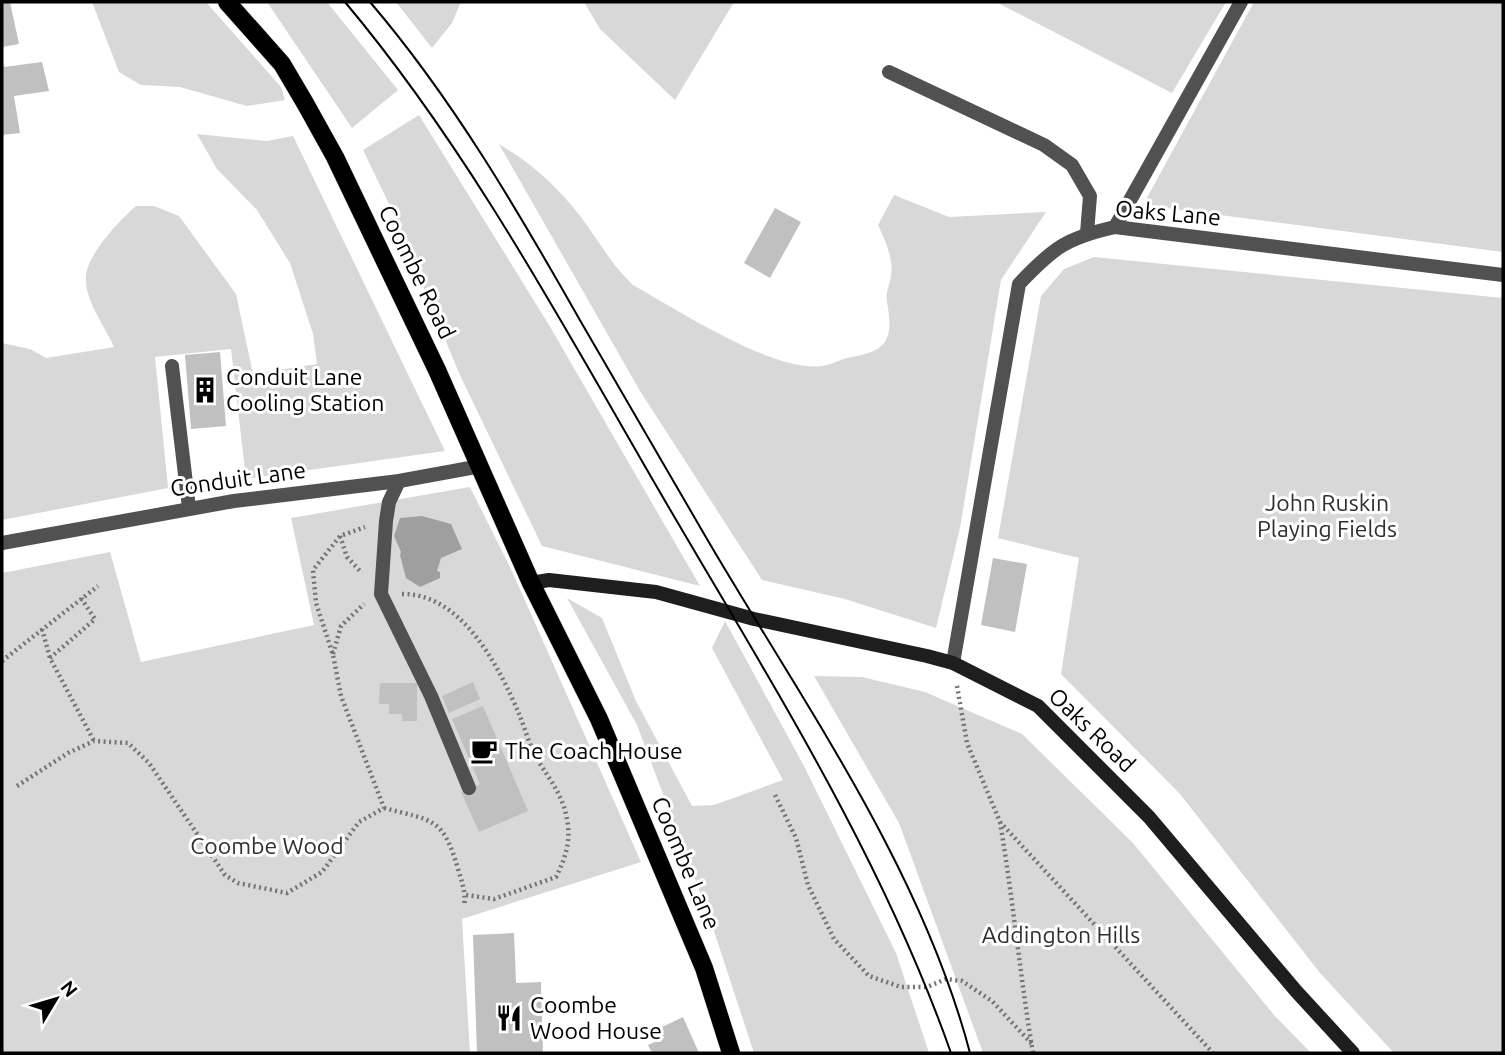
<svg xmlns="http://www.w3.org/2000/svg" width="1505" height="1055" font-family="Ubuntu,sans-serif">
<rect width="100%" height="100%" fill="#fff"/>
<path fill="#d8d8d8" d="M92 2H206L281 87 285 100 247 106 180 87 141 85 119 72Z
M267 2H327L398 90 352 128Z
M396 2H461L452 23 432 48Z
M584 2H734L675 100 600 29Z
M996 2H1226L1172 93Z
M1254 2H1503V252L1143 205Z
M419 115 549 325 700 586 542 546 459 373 390 206 363 150Z
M197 134 267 141 293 136 445 451 246 479 231 349 155 357 168 488 2 520V343L30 349 46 358 114 347C105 326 84 300 86 276 88 253 120 220 136 206H154L179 216 236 294 253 374 317 364 313 334 290 263 257 210 217 169Z
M499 144C529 162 551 181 573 207 594 232 609 263 633 285 676 309 774 373 822 366 832 365 842 358 852 357 890 351 893 336 887 302 885 293 890 284 891 276 894 259 885 240 878 225L894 195 949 217 1046 212 1001 280 960 528 936 628 845 599 762 580 640 391Z
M1094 257 1503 298V1053H1394L1320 973 1180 794 1061 674 1079 558 998 538 1041 296 1064 269Z
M470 487 511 569 641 862 462 919 470 1053H2V573L110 552 141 662 314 625 291 518Z
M567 598 602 618 636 701 692 806 714 805 783 780 712 648 725 621 804 766 896 953 929 1053H754L710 919 637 725Z
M814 676 862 677 925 692 1022 734 1133 843 1274 1015 1311 1053H983L899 823Z"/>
<path fill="#9f9f9f" d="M422 516 451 524 462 549 441 558 437 571 440 572V578L420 587 406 578 400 555 401 552 394 536 400 518Z"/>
<path fill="#c0c0c0" d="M2 2H10L19 44 2 47Z
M2 60 4 67 42 62 49 91 14 96 20 133 2 135Z
M775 208 801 222 770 278 744 263Z
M220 352 226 426 191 429 185 355Z
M993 558 1027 564 1015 632 981 625Z
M473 682 480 699 449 713 442 696Z
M380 683H417V721H402V714H389V704H379Z
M483 706 528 811 479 832 461 792 480 784 452 719Z
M514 933 516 983 541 982 543 1053H477L473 935Z
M683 1017 699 1053H652L648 1045 664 1038 660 1028Z"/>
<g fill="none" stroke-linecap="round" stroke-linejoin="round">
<g stroke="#dbdbdb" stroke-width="19">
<path id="primary" d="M227 2 282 64 305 103 335 157 437 370 531 583 599 719 704 968 731 1053"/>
</g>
<path stroke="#737373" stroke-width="4.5" stroke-dasharray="2 3.5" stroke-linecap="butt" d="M340 536 347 557 362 573
M402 594C461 593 499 666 519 714 525 728 529 745 537 759 551 782 565 797 568 826 570 845 564 861 556 877L494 899 466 895
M42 629 50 658 94 741
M333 654 341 626 364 604
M50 658 95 619 81 598
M2 661 98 586
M957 686 967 743 1000 822 1213 1053
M17 786 68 753 94 741 128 743 149 763 225 875 238 883 287 893 322 872 359 822 384 808 341 696 333 655 316 603 313 570 340 536 365 527
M775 795 796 838 808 885 834 939 869 976 901 987H927L946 979 962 981 992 1001 1032 1044
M384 808C433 821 443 817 458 869 462 882 466 893 464 906
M1000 822C1013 899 1020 976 1033 1053"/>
<path stroke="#515151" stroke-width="14" d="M889 72 1044 145 1072 165 1090 196 1087 233
M1115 227 1241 2
M172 366 189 508
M399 481 389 502 386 521 381 594 431 696 469 788"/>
<path stroke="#515151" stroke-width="14" d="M2 543 234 501 399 481 481 466
M953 663 1019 284C1053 248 1066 238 1115 227L1503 275"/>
<path stroke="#1e1e1e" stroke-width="14" d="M531 583 549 580 656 592 754 619 927 656 953 663 1038 706 1149 817 1296 991 1353 1053"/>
<use href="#primary" stroke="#000" stroke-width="18"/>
<path stroke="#000" stroke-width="2" d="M345 2C474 156 567 333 668 506 772 684 882 857 951 1053
M370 2C453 99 518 211 581 322 623 394 665 466 707 539 803 703 921 867 970 1053"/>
</g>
<defs>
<g id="building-bare" transform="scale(2.1)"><path d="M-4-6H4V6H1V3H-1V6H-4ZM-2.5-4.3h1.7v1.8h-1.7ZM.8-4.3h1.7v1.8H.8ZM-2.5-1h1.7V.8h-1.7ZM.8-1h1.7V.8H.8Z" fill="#000" stroke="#fff" stroke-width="2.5" paint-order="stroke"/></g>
<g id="cafe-bare" transform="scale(2.1)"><path d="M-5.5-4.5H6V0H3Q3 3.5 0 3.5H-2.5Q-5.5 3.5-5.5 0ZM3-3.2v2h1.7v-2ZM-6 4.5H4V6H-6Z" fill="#000" stroke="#fff" stroke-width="2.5" paint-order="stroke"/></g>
<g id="restaurant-bare" transform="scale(2.1)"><path d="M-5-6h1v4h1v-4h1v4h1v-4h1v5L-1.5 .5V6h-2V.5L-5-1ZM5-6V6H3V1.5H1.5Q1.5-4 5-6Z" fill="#000" stroke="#fff" stroke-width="2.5" paint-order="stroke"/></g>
</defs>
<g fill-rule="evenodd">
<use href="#building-bare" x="205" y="390"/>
<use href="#cafe-bare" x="484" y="751"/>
<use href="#restaurant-bare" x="509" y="1018"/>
</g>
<g text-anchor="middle" stroke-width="6" stroke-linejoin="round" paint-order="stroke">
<g font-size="23" fill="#000" stroke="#fff">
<text transform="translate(1168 213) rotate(5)" y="8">Oaks Lane</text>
<text transform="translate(417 272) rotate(64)" y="8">Coombe Road</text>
<text transform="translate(238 479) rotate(-8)" y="8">Conduit Lane</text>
<text transform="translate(1092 730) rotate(44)" y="8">Oaks Road</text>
<text transform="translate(686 863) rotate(67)" y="8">Coombe Lane</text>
</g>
<g font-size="23" fill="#000" stroke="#fff" text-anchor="start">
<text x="226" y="385">Conduit Lane<tspan x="226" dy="26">Cooling Station</tspan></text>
<text x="505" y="759">The Coach House</text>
<text x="530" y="1013">Coombe<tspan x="530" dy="26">Wood House</tspan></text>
</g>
<g font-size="23" fill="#2f2f2f" stroke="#fff">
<text x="1327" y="511">John Ruskin<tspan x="1327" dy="26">Playing Fields</tspan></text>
<text x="267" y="854">Coombe Wood</text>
<text x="1061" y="943">Addington Hills</text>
</g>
</g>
<rect width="1505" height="1055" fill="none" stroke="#000000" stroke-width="7"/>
<g transform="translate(56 999) rotate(52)" stroke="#ffffff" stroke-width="5" paint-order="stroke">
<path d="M0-5L12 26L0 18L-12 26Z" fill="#000000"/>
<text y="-10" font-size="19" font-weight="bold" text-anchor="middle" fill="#000000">N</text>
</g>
</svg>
